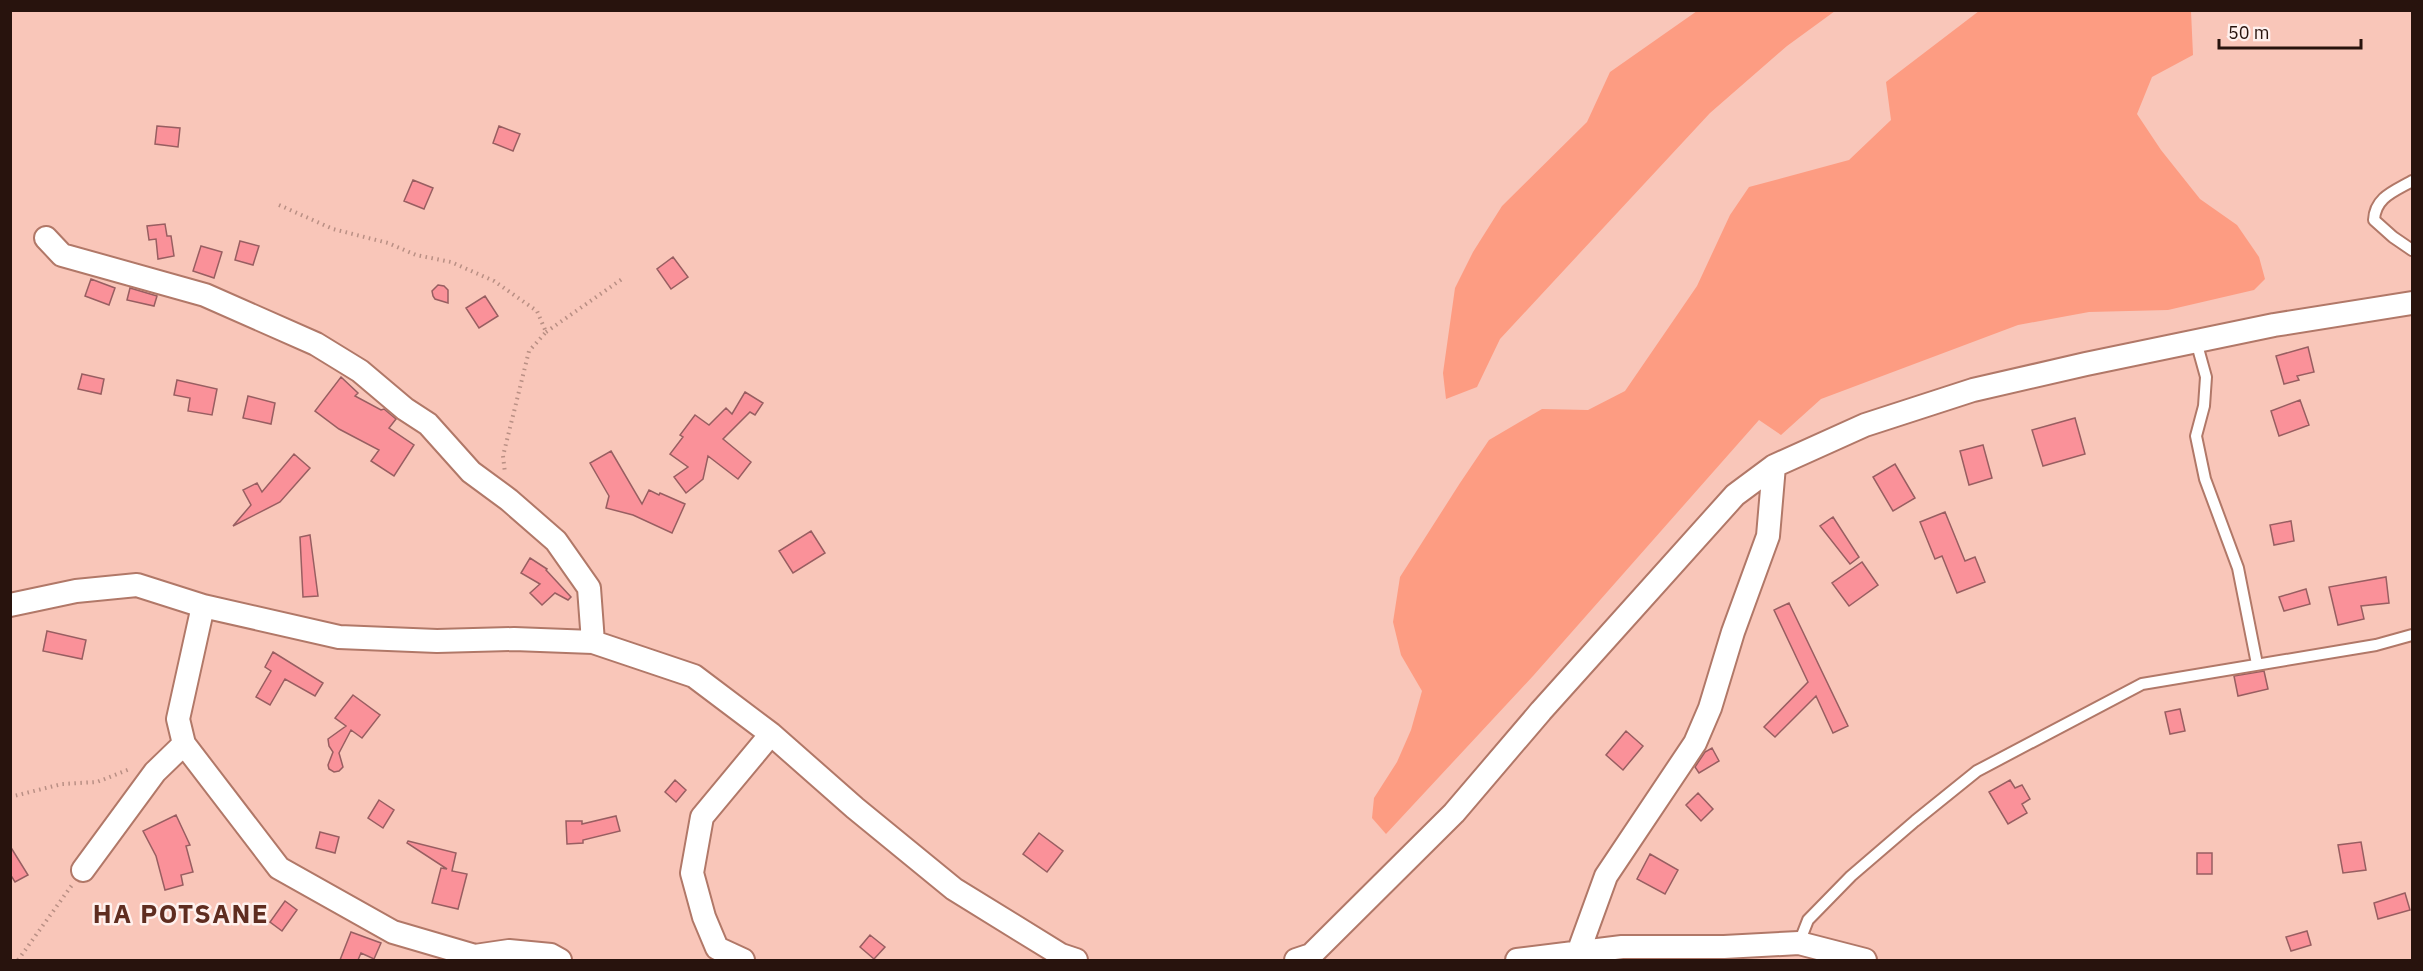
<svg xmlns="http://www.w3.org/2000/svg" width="2423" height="971" font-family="'IBM Plex Sans',sans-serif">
<rect width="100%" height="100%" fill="#f9c6b9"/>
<path fill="#fd9c82" d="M1697 11H1835L1787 46 1710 113 1500 339 1477 387 1446 399 1443 373 1455 288 1473 252 1502 206 1587 122 1610 72Z
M1979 11H2191L2193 55 2152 77 2137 114 2161 150 2200 199 2237 225 2259 257 2265 279 2254 290 2168 310 2089 312 2018 325 1821 399 1781 435 1759 420 1533 676 1386 834 1372 818 1374 798 1397 762 1411 730 1422 691 1401 655 1393 622 1400 577 1460 483 1489 440 1542 409 1588 410 1625 391 1697 286 1730 215 1749 187 1849 160 1891 120 1886 82Z"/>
<path fill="#fa9199" stroke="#985e61" stroke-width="1.5" d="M157 126 180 128 178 147 155 144Z
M499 126 520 134 513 151 493 143Z
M413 180 433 188 424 209 404 201Z
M165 224 167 236H171L174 256 158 259 156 239 149 240 147 226Z
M240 241 259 246 253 265 235 260Z
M201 246 222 252 214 278 193 271Z
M673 257 688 277 671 289 657 269Z
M91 279 115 288 109 305 85 296Z
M438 285 444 286 448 290V303L435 299 433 296 432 291Z
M130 288 157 296 154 306 127 300Z
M485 296 498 316 479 328 466 308Z
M2308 347 2314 372 2297 376 2299 380 2284 384 2276 356Z
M82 374 104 379 101 394 78 389Z
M341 377 358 393 355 396 381 410 384 409 396 419 389 428 414 445 394 476 371 461 379 450 339 429 315 411Z
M177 380 217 389 212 415 188 411 190 398 174 395Z
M745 392 763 403 755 415 750 412 723 439 751 462 738 479 708 456 703 479 686 493 674 477 688 467 670 454 683 437 680 435 695 415 709 425 726 408 732 414Z
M248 396 275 403 271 424 243 418Z
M2300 400 2309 425 2279 436 2271 411Z
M2075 418 2085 454 2043 466 2032 430Z
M1983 445 1992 478 1969 485 1960 451Z
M611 451 642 504 649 490 659 495 660 493 685 504 672 533 633 515 606 508 609 496 590 463Z
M294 454 310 468 280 502 233 526 251 505 243 490 257 483 262 492Z
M1895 464 1915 498 1893 511 1873 477Z
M1945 512 1965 561 1975 557 1985 582 1957 593 1942 556 1935 559 1920 522Z
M1833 517 1859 557 1850 564 1820 526Z
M2291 521 2294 541 2274 545 2270 525Z
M811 531 825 553 793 573 779 551Z
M310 535 318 596 303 597 300 537Z
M530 558 547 569 546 570 571 597 568 600 555 593 542 605 530 593 540 584 521 573Z
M1862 562 1878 585 1849 606 1832 583Z
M2386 577 2389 603 2361 606 2364 619 2338 625 2329 587Z
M2306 589 2310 604 2284 611 2279 597Z
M1789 603 1848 726 1833 733 1816 696 1775 737 1764 727 1808 682 1774 610Z
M47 631 86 640 82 659 43 651Z
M273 652 323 683 315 696 285 679 270 705 256 697 271 671 265 667Z
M2264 671 2268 689 2238 696 2234 676Z
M353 695 380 715 362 738 351 730 339 753 343 767 339 771 334 772 329 769 328 765 333 752 329 746 328 739 346 726 335 718Z
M2180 709 2185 731 2170 734 2165 712Z
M1626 731 1643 746 1623 770 1606 755Z
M1712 748 1719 761 1699 773 1695 767 1705 752Z
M675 780 686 790 676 802 665 792Z
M2010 780 2015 788 2022 785 2030 799 2022 804 2027 813 2008 824 1989 792Z
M1698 793 1713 809 1701 821 1686 805Z
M379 800 394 810 383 828 368 818Z
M176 815 190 845 186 846 193 872 181 875 183 885 165 890 156 856 143 831Z
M616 816 620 831 583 840V843L567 844 566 821H582V824Z
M320 832 339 837 335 853 316 848Z
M1039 833 1063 851 1047 872 1023 854Z
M408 841 456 853 452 871 467 874 458 909 432 903 441 868 447 869 407 843Z
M2361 842 2366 870 2343 873 2338 845Z
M10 846 28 875 15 882 10 874Z
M2197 853H2212V874H2197Z
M1650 854 1678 870 1665 894 1637 879Z
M2405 893 2410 910 2378 919 2374 903Z
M285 901 297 910 282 931 270 922Z
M2307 931 2311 945 2291 951 2286 937Z
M351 932 381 943 374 959 361 953 358 960H340Z
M870 935 885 947 874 959 860 947Z"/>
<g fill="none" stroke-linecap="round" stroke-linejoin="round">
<g stroke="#b17868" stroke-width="14">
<path id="lane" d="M2412 181C2395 191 2375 197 2374 220L2393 237 2412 250
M2196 341 2206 377 2204 406 2196 436 2205 479 2238 568 2257 664
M1799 943 1808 920 1851 876 1915 821 1977 771 2142 684 2376 645 2412 635"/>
</g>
<g stroke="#b17868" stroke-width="26">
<path id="street" d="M46 238 62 255 205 295 316 344 360 371 405 409 428 424 471 472 509 500 556 541 589 588 593 642
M10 605 76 591 137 585 203 606 339 637 437 641 514 639 593 642 694 676 771 734 855 808 954 889 1061 955 1076 960
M203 606 178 719 184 744 279 868 393 932 475 956 509 951 551 955 560 960
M83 870 155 772 184 744
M1578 953 1606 876 1695 743 1710 708 1733 632 1768 536 1774 466
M743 960 717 948 704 917 692 873 702 817 771 734
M1296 960 1311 955 1454 813 1541 711 1735 495 1774 466 1865 425 1973 390 2086 364 2274 325 2412 303
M1517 960 1622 947H1724L1799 943 1865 960"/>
</g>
<path stroke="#b98f84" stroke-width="4" stroke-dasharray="1.5 4.5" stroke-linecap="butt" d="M279 205 333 229 388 243 416 255 451 262 494 281 537 311 546 332 529 351 503 456 505 473
M546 332 622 279
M10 797 62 784 97 782 130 769
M18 960 72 885"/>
<use href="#lane" stroke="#fff" stroke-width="10"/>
<use href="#street" stroke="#fff" stroke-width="22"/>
</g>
<g text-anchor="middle" stroke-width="5" stroke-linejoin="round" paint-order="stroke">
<g font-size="26" font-weight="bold" letter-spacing="1.5" fill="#5f2d20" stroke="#fff1ee">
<text x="181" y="923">HA POTSANE</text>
</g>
</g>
<rect width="2423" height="971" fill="none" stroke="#28130d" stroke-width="24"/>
<path d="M2219 39v9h142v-9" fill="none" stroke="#28130d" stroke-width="3"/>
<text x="2228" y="39" font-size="18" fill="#28130d" stroke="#fff1ee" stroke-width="4.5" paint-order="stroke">50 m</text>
</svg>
